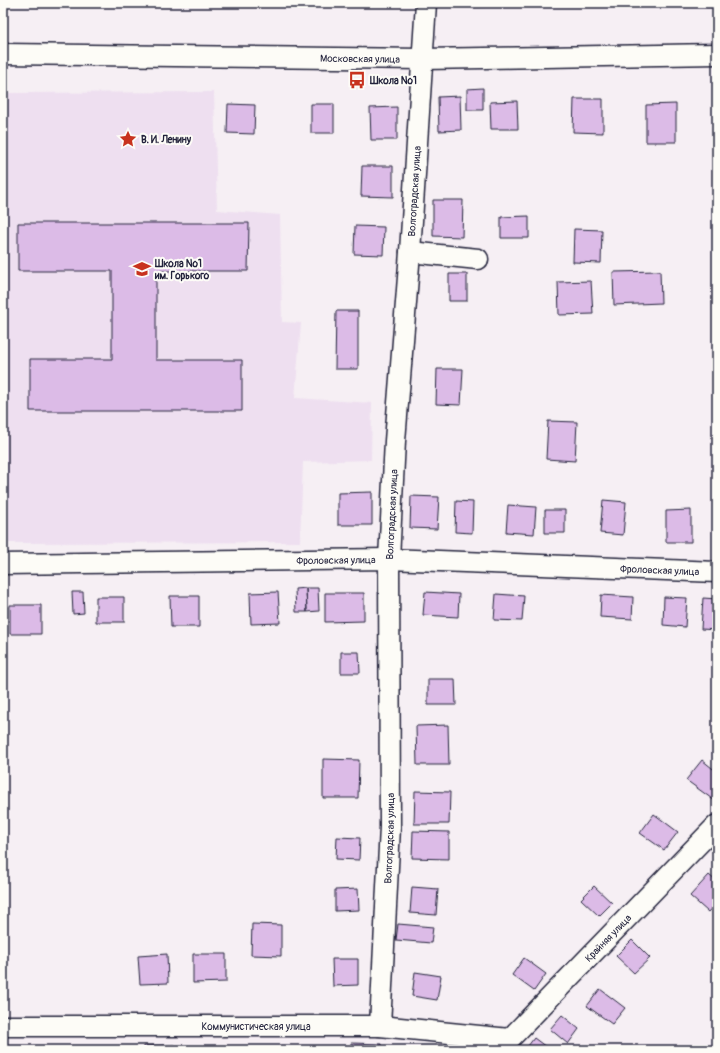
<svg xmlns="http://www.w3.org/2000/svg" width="720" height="1053" font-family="Pangolin,sans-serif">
<rect width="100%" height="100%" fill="#f6eff4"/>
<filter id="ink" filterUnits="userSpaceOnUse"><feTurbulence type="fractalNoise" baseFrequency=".025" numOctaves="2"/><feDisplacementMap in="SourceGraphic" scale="8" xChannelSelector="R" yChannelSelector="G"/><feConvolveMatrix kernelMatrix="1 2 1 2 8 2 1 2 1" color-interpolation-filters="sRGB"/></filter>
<g filter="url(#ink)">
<path fill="#eedff0" d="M214 92 217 210 280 215 282 322 301 323 295 398 372 403 371 460 303 462 300 542 3 543 4 93Z"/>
<path fill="#dcbbe7" stroke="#22223b" d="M469 3H502V6L469 7Z
M706 3H717V7H706Z
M483 88V110H467V89Z
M460 96 461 130 439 131 438 97Z
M574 99H603V133L573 132Z
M517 101 518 129H491L490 102Z
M228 104 255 105 254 134 227 133Z
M311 104H334V133H311Z
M676 104V142H646V105Z
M397 107V140H371L370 108Z
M362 166H393V197L361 196Z
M433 200H463L462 237 433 236Z
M529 216V238H501V217Z
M18 223H249L248 271H156V360H242V411H30V359H112V271H18Z
M355 226 384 227 383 255 354 254Z
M574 229 602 230 601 263 573 262Z
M660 271 661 303 614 305 613 272Z
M449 274H467V301H449Z
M591 281 593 314 559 315 558 282Z
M336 311H358V369H335Z
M437 369H463L461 405 436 404Z
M548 421 577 422 575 461 546 459Z
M372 492V525H338V493Z
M411 496 439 497 437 529 410 528Z
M603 500 626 502 623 535 600 533Z
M456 501 473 502 472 533 455 532Z
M508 505 536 507 534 534 506 532Z
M714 505H717V543H716Z
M545 510H565V533H545Z
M691 510V542H666V511Z
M306 588H318L319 611 307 612Z
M306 588 307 612H296L295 589Z
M72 592H83L84 613 73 614Z
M278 592 280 623 251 624 250 593Z
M425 592 459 594 458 617 423 615Z
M325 593H364V621L325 622Z
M496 594 524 596 522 621 494 620Z
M601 595 633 597 632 619 600 617Z
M170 596H199V627H171Z
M96 597H124V622H96Z
M664 597 687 598 685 627 663 625Z
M703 598 717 599V630L701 629Z
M10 605H41V634H10Z
M341 652H359L360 673H341Z
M428 679H455L456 705H428Z
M448 725 449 765H417L416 726Z
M323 759 359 760 358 798H323Z
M702 760 717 772V798L715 801 686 780Z
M415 791 450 792 449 824H414Z
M654 814 678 832 664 850 640 833Z
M413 831 449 832V859L412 858Z
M337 837 360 838 359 860 336 859Z
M709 875 717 882V902L708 912 690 896Z
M594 886 612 903 599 916 581 899Z
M412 887 438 889 436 915 410 913Z
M358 889 359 910 335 911V890Z
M252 924 281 925V956L251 955Z
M398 924 433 927 431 943 396 940Z
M632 940 650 958 634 973 616 956Z
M167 954 168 983 140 984 138 956Z
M193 954H226V982L193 983Z
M524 958 546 974 534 991 512 975Z
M332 959H358V985L333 986Z
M3 966H6L5 989H3Z
M415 972 441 976 437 1000 412 996Z
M600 989 625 1008 612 1024 587 1006Z
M562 1015 579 1029 568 1044 550 1029Z
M534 1038 550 1050H525Z
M351 1043 382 1044V1050H351Z
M174 1045 175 1050H144V1046Z
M120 1048V1050H97Z"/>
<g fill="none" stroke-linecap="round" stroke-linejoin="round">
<g stroke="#22223b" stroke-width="23">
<g id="minor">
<path id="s1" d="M3 54 423 59 717 54"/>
<path d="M410 252 478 259"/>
<path id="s2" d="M3 564 389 559 717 572"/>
<path id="s3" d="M3 1026H380L509 1039"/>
<path id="s4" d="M380 1026 390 827 389 559 395 441 410 252 426 3"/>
<path id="s5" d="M500 1049 717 825"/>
</g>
</g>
<use href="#minor" stroke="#fdfcf7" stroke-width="20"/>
</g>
</g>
<defs>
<g id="bus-bare" transform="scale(1.38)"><path d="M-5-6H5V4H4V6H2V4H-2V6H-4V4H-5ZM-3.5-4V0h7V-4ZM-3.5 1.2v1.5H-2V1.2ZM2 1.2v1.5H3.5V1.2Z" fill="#c8321e" stroke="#fdfcf7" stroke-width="2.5" paint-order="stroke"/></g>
<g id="sight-bare" transform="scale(1.38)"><path d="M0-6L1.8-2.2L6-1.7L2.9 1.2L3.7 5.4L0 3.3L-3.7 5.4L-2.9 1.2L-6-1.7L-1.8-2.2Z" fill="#c8321e" stroke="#fdfcf7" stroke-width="2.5" paint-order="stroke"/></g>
<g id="school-bare" transform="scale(1.38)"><path d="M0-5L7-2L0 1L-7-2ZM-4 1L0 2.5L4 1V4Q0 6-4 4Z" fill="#c8321e" stroke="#fdfcf7" stroke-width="2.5" paint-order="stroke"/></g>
</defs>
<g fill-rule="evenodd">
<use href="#bus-bare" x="357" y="80"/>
<use href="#sight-bare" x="128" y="139"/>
<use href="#school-bare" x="142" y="269"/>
</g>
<g text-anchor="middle" stroke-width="4" stroke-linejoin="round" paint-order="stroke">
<g font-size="10" fill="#22223b" stroke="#fdfcf7">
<text dy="4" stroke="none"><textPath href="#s1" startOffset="357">Московская улица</textPath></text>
<text dy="4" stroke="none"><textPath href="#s4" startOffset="836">Волгоградская улица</textPath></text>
<text dy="4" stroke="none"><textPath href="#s4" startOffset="512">Волгоградская улица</textPath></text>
<text dy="4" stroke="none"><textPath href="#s2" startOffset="333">Фроловская улица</textPath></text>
<text dy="4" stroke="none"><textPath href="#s2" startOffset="657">Фроловская улица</textPath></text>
<text dy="4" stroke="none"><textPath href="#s4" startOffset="188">Волгоградская улица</textPath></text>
<text dy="4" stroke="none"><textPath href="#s5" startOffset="155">Крайняя улица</textPath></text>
<text dy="4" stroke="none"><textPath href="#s3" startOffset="253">Коммунистическая улица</textPath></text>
</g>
<g font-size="10" font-weight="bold" fill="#22223b" stroke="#fdfcf7" text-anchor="start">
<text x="370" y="84">Школа №1</text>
<text x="141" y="143">В. И. Ленину</text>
<text x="155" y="267">Школа №1<tspan x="155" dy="12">им. Горького</tspan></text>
</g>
</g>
<rect width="720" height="1053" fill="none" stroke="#fdfcf7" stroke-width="16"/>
<rect x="8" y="8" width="704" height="1037" fill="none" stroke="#22223b" stroke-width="1.5" filter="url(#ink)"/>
</svg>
